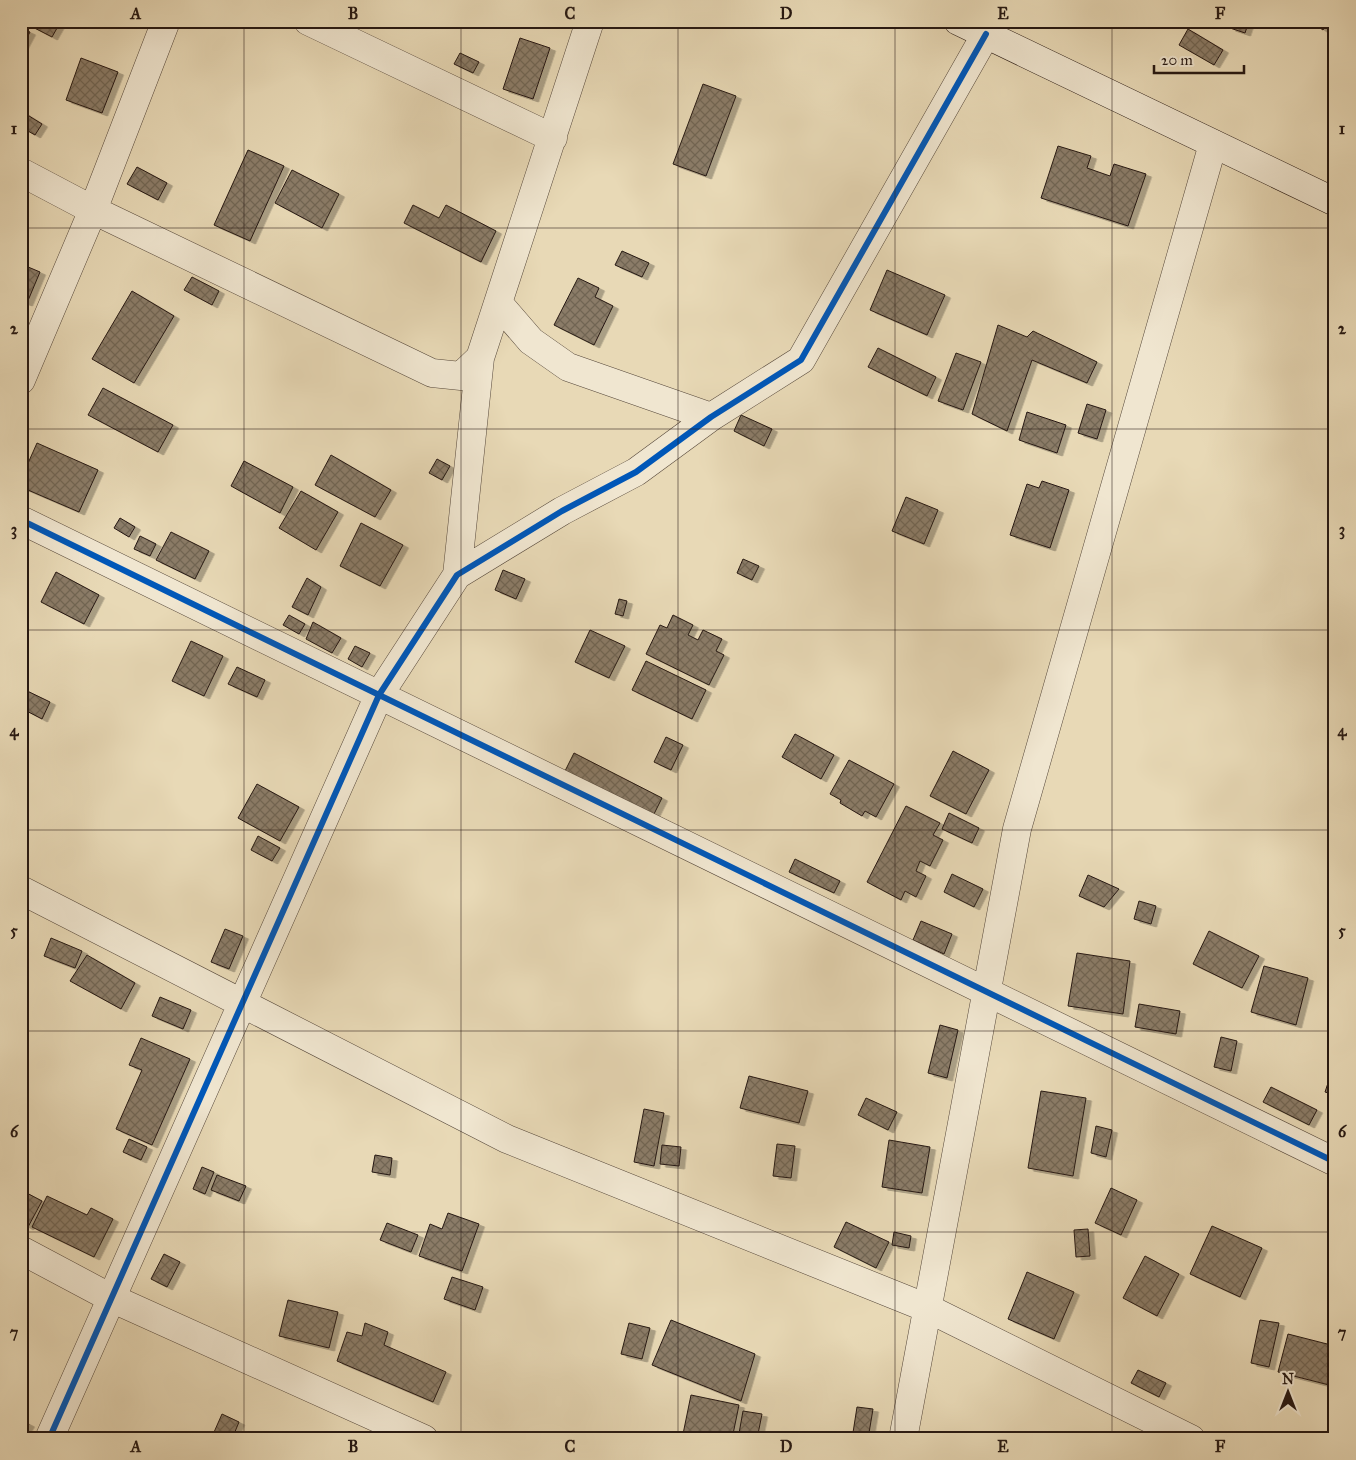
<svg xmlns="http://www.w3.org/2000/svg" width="1356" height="1460" font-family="'IM FELL Great Primer',serif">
<defs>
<pattern id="building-cross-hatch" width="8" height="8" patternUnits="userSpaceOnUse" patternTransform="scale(1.25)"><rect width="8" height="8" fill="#8b7c67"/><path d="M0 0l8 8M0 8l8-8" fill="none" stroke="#716553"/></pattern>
<filter id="shadow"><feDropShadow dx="5.5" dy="3" stdDeviation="0" flood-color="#0004"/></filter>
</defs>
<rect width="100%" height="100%" fill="#e8d9b6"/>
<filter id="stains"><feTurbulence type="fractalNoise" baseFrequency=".004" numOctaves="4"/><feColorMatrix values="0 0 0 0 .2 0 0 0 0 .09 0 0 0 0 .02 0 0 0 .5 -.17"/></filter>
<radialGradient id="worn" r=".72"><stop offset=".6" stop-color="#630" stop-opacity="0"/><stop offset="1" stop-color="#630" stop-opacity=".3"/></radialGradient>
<path fill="url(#building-cross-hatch)" stroke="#261812" filter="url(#shadow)" d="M21 21H61L52 37Z
M1233 21H1249L1245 33 1230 28Z
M1310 21H1329L1323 30Z
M21 28 30 32 21 49Z
M1188 29 1223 50 1214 65 1179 45Z
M520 38 550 48 533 99 503 89Z
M460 53 479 62 473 73 454 64Z
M81 58 118 72 102 113 66 100Z
M703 84 736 96 706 176 673 164Z
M21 111 42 124 35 135 21 127Z
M1058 146 1091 156 1087 168 1110 176 1114 164 1146 174 1128 226 1041 198Z
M248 150 284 166 250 241 214 225Z
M137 167 167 183 158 200 127 184Z
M292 170 339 194 322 228 275 203Z
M413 205 439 218 446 205 496 231 481 262 404 223Z
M622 251 649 263 642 277 615 265Z
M21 264 40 272 27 303 21 301Z
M887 270 945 295 927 335 870 310Z
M192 277 219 291 212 305 184 290Z
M578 278 599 288 595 297 613 306 594 345 554 325Z
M132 291 174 316 134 383 92 359Z
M998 325 1027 337 1033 331 1097 362 1087 383 1032 360 1007 431 972 414Z
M878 348 936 377 927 396 868 367Z
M956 353 981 362 963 410 938 401Z
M103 388 173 425 158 452 88 415Z
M1087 404 1106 410 1097 439 1078 433Z
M1027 412 1066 425 1057 453 1019 440Z
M741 415 772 429 764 446 734 431Z
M37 443 98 470 79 512 21 487V479Z
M331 455 391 490 375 517 315 485Z
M437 459 450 466 442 480 429 473Z
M244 461 293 487 280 513 231 486Z
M1042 481 1069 490 1050 548 1010 535 1027 484 1039 488Z
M301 491 338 512 316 550 279 528Z
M906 497 938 510 924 544 892 531Z
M120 518 135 527 129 537 114 528Z
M361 523 403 545 380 586 340 566Z
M171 532 209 551 195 579 156 560Z
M140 536 156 544 150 556 134 549Z
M743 559 759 566 752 580 737 573Z
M503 570 525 579 516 599 495 590Z
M56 572 99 595 84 624 41 602Z
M307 578 321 587 308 615 292 607Z
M619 599 627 601 623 616 615 614Z
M289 615 305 624 299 634 283 625Z
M673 615 693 625 688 635 698 640 703 630 722 639 716 651 724 655 709 685 646 654 660 625 667 628Z
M313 622 341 638 332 653 306 639Z
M590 630 625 646 609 678 575 662Z
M191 641 223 656 204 696 172 681Z
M355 646 370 653 362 667 348 659Z
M646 661 706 690 692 719 632 690Z
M237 667 265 680 257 697 228 684Z
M21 688 50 702 42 719 21 708Z
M795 734 834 755 821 779 782 757Z
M666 737 683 745 671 770 654 762Z
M953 751 989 770 966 814 930 796Z
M574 753 662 798 653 816 565 771Z
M849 760 894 784 876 817 865 811 862 816 840 803 841 800 830 794Z
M257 784 299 807 280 841 238 818Z
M906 806 940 823 933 835 943 840 930 866 920 861 916 871 926 876 916 897 905 891 901 900 867 882Z
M949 813 979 828 972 843 942 829Z
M258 836 280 848 272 861 251 850Z
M795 859 840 881 834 893 789 872Z
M952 874 983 889 974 907 944 892Z
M1088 875 1119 889 1104 907 1079 896Z
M1139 901 1156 906 1151 924 1134 919Z
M921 921 952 934 944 954 913 940Z
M225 929 243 936 229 969 211 962Z
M1209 931 1259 956 1242 988 1193 964Z
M51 938 82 951 75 968 44 956Z
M1077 953 1130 961 1123 1014 1068 1006Z
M87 955 135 983 121 1009 70 981Z
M1264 966 1308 978 1296 1025 1251 1012Z
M160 997 191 1010 183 1029 152 1016Z
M1139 1004 1180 1011 1176 1034 1135 1027Z
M940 1025 958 1030 947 1078 928 1073Z
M1221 1037 1237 1041 1231 1071 1214 1067Z
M141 1038 190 1059 152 1145 116 1129 142 1070 129 1065Z
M749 1076 808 1091 799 1123 740 1108Z
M1330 1077 1335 1078V1095L1325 1092Z
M1271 1087 1317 1110 1309 1125 1263 1102Z
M1041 1091 1086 1098 1073 1176 1028 1168Z
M866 1098 897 1112 888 1130 858 1115Z
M644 1109 664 1113 654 1166 634 1162Z
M1096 1126 1112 1130 1106 1157 1091 1153Z
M129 1139 147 1147 141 1160 123 1152Z
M889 1140 930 1147 922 1193 882 1187Z
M777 1144 795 1146 791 1178 773 1176Z
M662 1145 681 1147 679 1166 660 1164Z
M375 1155 392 1158 390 1175 372 1172Z
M202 1167 214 1172 205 1194 193 1189Z
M217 1175 246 1186 239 1201 211 1190Z
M1111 1188 1137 1200 1121 1235 1095 1223Z
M21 1190 42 1201 28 1227 21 1223Z
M47 1196 87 1215 91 1208 113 1219 94 1257 32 1227Z
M448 1213 479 1224 462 1271 419 1256 430 1224 442 1229Z
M846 1222 889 1242 876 1268 834 1247Z
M387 1223 418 1235 411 1252 380 1240Z
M1212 1226 1262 1248 1240 1297 1190 1274Z
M1088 1229 1090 1256 1076 1257 1074 1230Z
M894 1232 911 1236 909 1248 892 1245Z
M164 1254 180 1262 167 1287 151 1279Z
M1145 1256 1179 1274 1157 1316 1123 1298Z
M1027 1272 1074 1292 1054 1339 1008 1319Z
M452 1277 483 1287 475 1310 444 1299Z
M288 1300 338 1312 329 1348 279 1336Z
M671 1320 755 1354 741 1401 652 1365Z
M1260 1320 1279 1323 1269 1367 1251 1363Z
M365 1323 388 1332 384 1345 446 1372 433 1402 337 1361 347 1332 362 1336Z
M629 1323 650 1328 642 1359 621 1354Z
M1288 1334 1335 1346 1333 1386 1278 1372Z
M1138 1370 1166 1383 1159 1397 1131 1383Z
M691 1395 739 1405 732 1439H682Z
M857 1407 873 1409 868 1439H852Z
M743 1411 762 1414 757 1439H738Z
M222 1414 239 1422 232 1439H211Z
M21 1420 29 1424 21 1437Z"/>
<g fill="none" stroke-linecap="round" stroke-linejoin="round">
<g stroke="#56483b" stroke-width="29">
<path id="street" d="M308 21 553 138
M21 172 93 210 432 373 461 376 480 358 590 21
M499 304 531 341 568 367 711 417
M21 380 93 210 166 21
M21 520 1335 1162
M457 575 480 358
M21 890 507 1139 927 1308 1191 1439
M21 1250 111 1298 424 1439
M49 1439 379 695 457 575 562 511 636 472 711 417 801 360 986 34
M903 1439 1017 829 1213 144"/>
</g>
<g stroke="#261812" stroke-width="29">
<path id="secondary" d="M958 21 1335 202"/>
</g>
<use href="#street" stroke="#f0e6d0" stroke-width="28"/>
<use href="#secondary" stroke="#f0e6d0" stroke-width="28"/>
<g stroke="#f0e6d0" stroke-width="9">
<path id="cycleway" d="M21 520 1335 1162
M49 1439 379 695 457 575 562 511 636 472 711 417 801 360 986 34"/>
</g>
<use href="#cycleway" stroke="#0057b8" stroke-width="6"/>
</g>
<path fill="none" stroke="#261812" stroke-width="1" stroke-opacity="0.55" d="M244 21V1439M461 21V1439M678 21V1439M895 21V1439M1112 21V1439M21 228H1335M21 429H1335M21 630H1335M21 830H1335M21 1031H1335M21 1232H1335"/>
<rect width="1356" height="1460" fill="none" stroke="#e8d9b6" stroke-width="55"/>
<g transform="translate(1288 1392)" stroke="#f0e6d0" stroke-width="4" paint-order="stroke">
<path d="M0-4L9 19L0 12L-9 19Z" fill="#261812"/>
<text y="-8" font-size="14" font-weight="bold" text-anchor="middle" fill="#261812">N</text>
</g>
<path d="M1154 65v8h90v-8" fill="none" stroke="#261812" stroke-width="2.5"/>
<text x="1161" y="65" font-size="15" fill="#261812" stroke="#f0e6d0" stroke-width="4" paint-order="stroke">20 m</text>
<rect x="28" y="28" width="1300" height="1404" fill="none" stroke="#261812" stroke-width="2"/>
<g font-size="16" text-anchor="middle" font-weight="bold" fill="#261812">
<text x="136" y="19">A</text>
<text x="353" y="19">B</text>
<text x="570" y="19">C</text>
<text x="786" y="19">D</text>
<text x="1003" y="19">E</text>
<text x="1220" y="19">F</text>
<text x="14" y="134">1</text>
<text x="1342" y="134">1</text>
<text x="14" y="334">2</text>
<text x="1342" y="334">2</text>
<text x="14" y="535">3</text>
<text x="1342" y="535">3</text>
<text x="14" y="736">4</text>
<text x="1342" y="736">4</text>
<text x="14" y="936">5</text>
<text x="1342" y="936">5</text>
<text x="14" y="1137">6</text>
<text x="1342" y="1137">6</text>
<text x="14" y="1338">7</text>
<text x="1342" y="1338">7</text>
<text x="136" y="1452">A</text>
<text x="353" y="1452">B</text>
<text x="570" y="1452">C</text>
<text x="786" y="1452">D</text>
<text x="1003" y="1452">E</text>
<text x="1220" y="1452">F</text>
</g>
<rect width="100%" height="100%" filter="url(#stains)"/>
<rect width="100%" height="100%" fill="url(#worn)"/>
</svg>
